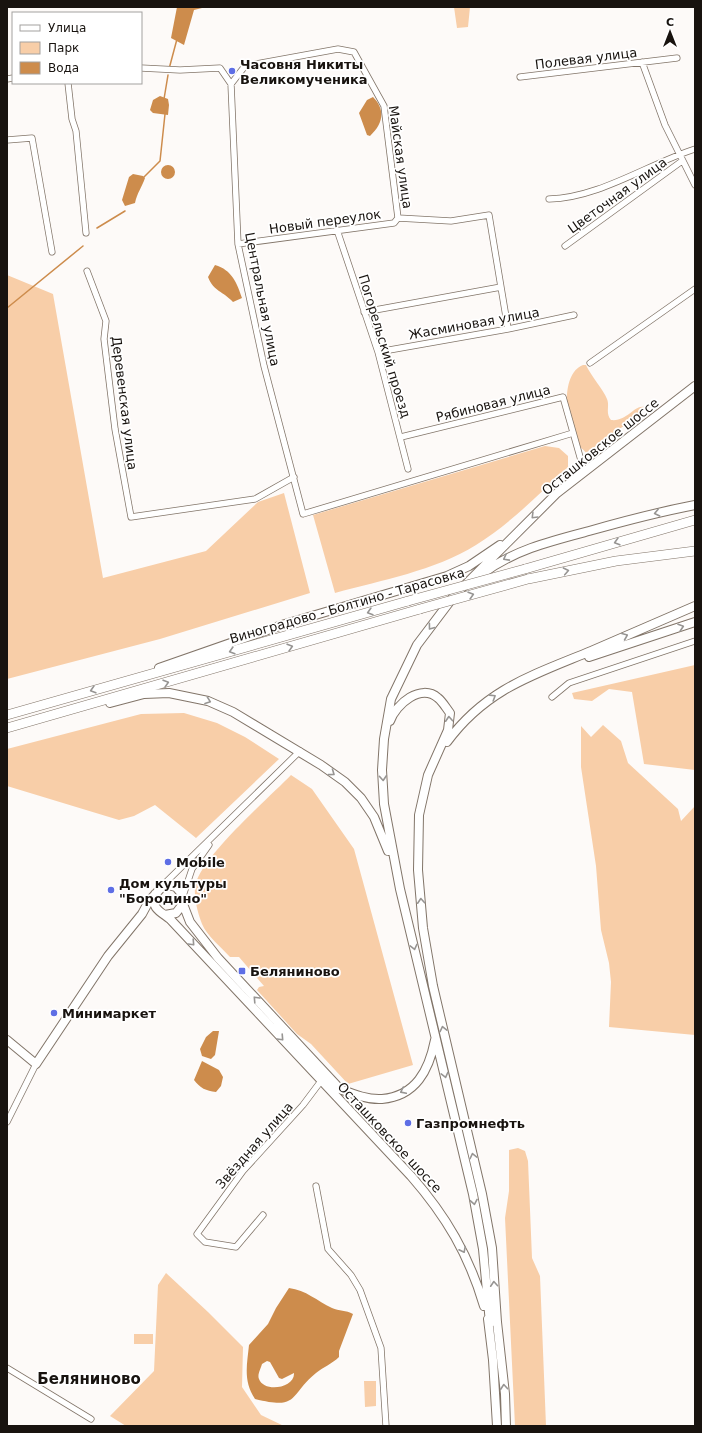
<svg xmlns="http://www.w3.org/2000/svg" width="702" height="1433" font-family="'DejaVu Sans',sans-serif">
<rect width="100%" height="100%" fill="#fdfaf8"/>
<path fill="#f8cea8" d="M454 7H470L468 27 457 28Z
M7 275 53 294 103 578 206 551 258 502 284 493 310 593 160 639 7 679Z
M583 365H586C591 376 603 389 607 399 610 406 605 413 611 420 627 422 634 405 644 407L639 415 586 453C583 448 575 445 574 440 566 421 560 374 583 365Z
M545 446 559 448 568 456V467C539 494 510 524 476 545 434 571 382 580 335 593L313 515Z
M695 665V770L644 764 632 692 609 689 592 701 574 699 572 693Z
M184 713 217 723 245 737 279 759 196 838 155 805 134 816 119 820 7 786V749L141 714Z
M603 725 621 741 628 763 678 809 681 821 695 806V1035L609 1027 611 982 609 963 601 930 596 866 581 767V726L591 737Z
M291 775 312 789 354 849 413 1065 348 1084 311 1044 297 1034 257 990 259 987 264 986 239 957H230C221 947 207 936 202 924 198 914 194 899 195 888 196 861 270 797 291 775Z
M518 1148 525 1151 528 1161 532 1258 540 1276 546 1426H515L505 1218 509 1191V1150Z
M166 1273 208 1312 243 1347 242 1387 261 1415 284 1426H126L110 1416 154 1371 158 1285Z
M134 1334H153V1344H134Z
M364 1381H376V1406L365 1407Z"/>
<path fill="#cd8c4c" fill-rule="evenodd" d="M177 7H206L194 10 184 45 171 38Z
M160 96 168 99 169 105 168 115 153 113 150 110 153 100Z
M373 97C386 110 383 124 370 136L367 135 359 113 367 100Z
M161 172a7 7 0 1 1 14 0a7 7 0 1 1-14 0Z
M133 174 143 176 145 178C142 187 137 193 135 203L125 206 122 200 129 177Z
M215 265C232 270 237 283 242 298L233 302C223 291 214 292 208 277Z
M213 1031H219L215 1055 211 1059 202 1056 200 1049 206 1037Z
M202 1061 219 1070 223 1077 221 1086 216 1092C206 1091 200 1088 194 1080Z
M289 1288C306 1290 317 1301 332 1308 339 1311 346 1310 353 1314L339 1351V1357C332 1364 323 1367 316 1373 288 1396 300 1410 255 1399 243 1381 247 1365 249 1345L268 1324 276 1308ZM267 1361 270 1362 279 1378 282 1379 294 1373C295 1388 264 1393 259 1379 257 1375 261 1368 262 1364Z"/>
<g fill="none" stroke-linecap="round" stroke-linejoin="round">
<path stroke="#cd8c4c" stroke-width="1.5" d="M169 69 177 39
M164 99 168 75
M144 177 160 161 165 114
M97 228 125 211
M7 308 83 246"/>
<g stroke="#827569" stroke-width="7">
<path id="street" d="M642 62 665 125 695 185
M141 68 180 70 220 68 231 84 245 66 338 49 354 52 384 106 398 218
M520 77 677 58
M7 79 13 78
M68 83 72 119 76 131 86 233
M231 84 238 244 264 366 303 514 573 433
M7 140 32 138 52 252
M549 199C599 198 648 164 695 149
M337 230 378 352 408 469
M238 244 394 223 398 218 451 221 489 215 508 329
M565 246 682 161
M87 271 106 321 104 339 115 429 131 517 255 499 294 477
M364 312 501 287
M378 352 508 329 574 315
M590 363 695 289
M401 437 563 397 584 471
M552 697 569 683 695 641
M162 886 300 751
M183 896 192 869 209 845
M7 1122 36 1064
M316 1186 328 1249 351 1275 360 1290 381 1348 386 1426
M263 1215 236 1247 205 1242 197 1234 243 1171 303 1105 321 1081
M7 1368 91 1419"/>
</g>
<g stroke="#827569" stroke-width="10">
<path id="secondary" d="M482 574C514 550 551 541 589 531 624 521 659 512 695 505
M589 657 695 622
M159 668 285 624 447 576 469 566 500 545
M110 703 144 694 169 693 208 701 233 712 321 765 345 782 361 798 374 817 388 851
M390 721C396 704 421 683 438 698 443 702 446 708 450 713L448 730 428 775 419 815 418 870 423 928 433 986 482 1194 492 1248 497 1322 505 1394 506 1426
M447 742C486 689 533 675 591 651 626 636 660 621 695 606
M155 894C150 908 161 912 170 919L411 1176C446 1216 469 1255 484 1306
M165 915 176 913 183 904
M7 1040 36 1064 108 956 142 914 149 901 161 888 168 885 176 887 181 893 183 904 190 922 218 958 340 1089C353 1094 368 1100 382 1099 416 1096 429 1070 435 1040
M488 1319 493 1360 497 1426
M490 1323 483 1249 473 1194 400 889 384 804 382 770 384 739 391 699 417 645 454 596 557 493 695 386"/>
</g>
<g stroke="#827569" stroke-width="10">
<path id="primary" d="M525 569 695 520
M528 579 616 561 695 551
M7 715 408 601
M7 728 420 609"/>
</g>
<use href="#street" stroke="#fff" stroke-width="5.5"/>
<use href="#secondary" stroke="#fff" stroke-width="8"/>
<use href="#primary" stroke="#fff" stroke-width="9"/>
<g stroke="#827569" stroke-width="10" stroke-linecap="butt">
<path id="primary-bridge" d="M408 601 525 569
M420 609 528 579"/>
</g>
<use href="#primary-bridge" stroke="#fff" stroke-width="9"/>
</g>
<defs><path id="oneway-chevron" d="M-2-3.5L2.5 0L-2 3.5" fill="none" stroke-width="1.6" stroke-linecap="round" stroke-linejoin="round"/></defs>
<g stroke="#979593">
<use href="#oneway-chevron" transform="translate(657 513) rotate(167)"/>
<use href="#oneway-chevron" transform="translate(534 516) rotate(135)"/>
<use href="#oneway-chevron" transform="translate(617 542) rotate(164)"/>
<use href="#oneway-chevron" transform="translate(506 558) rotate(152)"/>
<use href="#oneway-chevron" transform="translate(566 571) rotate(-11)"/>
<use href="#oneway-chevron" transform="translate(471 595) rotate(-16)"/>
<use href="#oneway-chevron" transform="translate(370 612) rotate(164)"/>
<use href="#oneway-chevron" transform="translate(431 627) rotate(127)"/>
<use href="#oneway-chevron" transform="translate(681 627) rotate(-18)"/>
<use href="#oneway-chevron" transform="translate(625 636) rotate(-23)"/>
<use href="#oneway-chevron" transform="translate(290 647) rotate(-16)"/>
<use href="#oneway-chevron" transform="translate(232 651) rotate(164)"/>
<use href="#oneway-chevron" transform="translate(166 683) rotate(-16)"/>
<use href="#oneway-chevron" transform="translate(93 690) rotate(164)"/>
<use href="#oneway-chevron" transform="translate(493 697) rotate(-32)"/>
<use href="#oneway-chevron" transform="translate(208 701) rotate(20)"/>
<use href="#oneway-chevron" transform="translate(449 719) rotate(-94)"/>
<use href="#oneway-chevron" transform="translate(332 773) rotate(36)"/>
<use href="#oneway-chevron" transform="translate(383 778) rotate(86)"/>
<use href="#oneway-chevron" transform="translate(421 901) rotate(-94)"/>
<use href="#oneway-chevron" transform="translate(192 943) rotate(47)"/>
<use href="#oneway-chevron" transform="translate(414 947) rotate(76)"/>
<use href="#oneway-chevron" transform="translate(256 999) rotate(-133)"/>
<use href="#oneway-chevron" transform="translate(443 1029) rotate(-103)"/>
<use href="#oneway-chevron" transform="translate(281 1038) rotate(47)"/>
<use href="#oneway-chevron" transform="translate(445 1075) rotate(76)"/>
<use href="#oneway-chevron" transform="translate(403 1091) rotate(154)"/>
<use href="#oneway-chevron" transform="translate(473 1156) rotate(-103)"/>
<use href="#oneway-chevron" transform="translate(474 1202) rotate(80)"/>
<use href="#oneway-chevron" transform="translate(463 1250) rotate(63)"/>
<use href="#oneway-chevron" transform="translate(494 1284) rotate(-94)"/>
<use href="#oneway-chevron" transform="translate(504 1387) rotate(-95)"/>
</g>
<g fill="#5e6ee5" stroke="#fff" stroke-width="1.5">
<circle cx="232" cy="71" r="4"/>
<circle cx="168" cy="862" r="4"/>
<circle cx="111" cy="890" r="4"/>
<rect x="238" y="967" width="8" height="8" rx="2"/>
<circle cx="54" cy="1013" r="4"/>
<circle cx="408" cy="1123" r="4"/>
</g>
<g text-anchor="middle" stroke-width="3.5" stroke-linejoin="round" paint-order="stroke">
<g font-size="13" fill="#18130f" stroke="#fff">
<text transform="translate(586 58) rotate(-7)" y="5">Полевая улица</text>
<text transform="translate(401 157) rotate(82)" y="5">Майская улица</text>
<text transform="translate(617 195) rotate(-36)" y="5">Цветочная улица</text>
<text transform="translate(325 221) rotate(-8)" y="5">Новый переулок</text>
<text transform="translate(263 299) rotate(79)" y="5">Центральная улица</text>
<text transform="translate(474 323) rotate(-10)" y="5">Жасминовая улица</text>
<text transform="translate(385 346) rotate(73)" y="5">Погорельский проезд</text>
<text transform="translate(125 403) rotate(83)" y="5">Деревенская улица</text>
<text transform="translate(493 403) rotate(-14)" y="5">Рябиновая улица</text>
<text transform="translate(600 446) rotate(-39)" y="5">Осташковское шоссе</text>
<text transform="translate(347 605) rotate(-16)" y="5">Виноградово - Болтино - Тарасовка</text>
<text transform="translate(390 1137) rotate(47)" y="5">Осташковское шоссе</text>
<text transform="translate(254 1145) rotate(-49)" y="5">Звёздная улица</text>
</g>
<g font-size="13" font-weight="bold" fill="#18130f" stroke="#fff" text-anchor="start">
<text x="240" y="69">Часовня Никиты<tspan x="240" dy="15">Великомученика</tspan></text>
<text x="176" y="867">Mobile</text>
<text x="119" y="888">Дом культуры<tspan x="119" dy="15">"Бородино"</tspan></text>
<text x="250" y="976">Беляниново</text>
<text x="62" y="1018">Минимаркет</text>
<text x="416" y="1128">Газпромнефть</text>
</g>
<g font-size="15" font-weight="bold" fill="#18130f" stroke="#fff">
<text x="89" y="1384">Беляниново</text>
</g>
</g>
<rect width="702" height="1433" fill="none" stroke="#18130f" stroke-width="16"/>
<rect x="12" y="12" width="130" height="72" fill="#ffffff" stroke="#a3a19f"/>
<rect x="20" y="25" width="20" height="6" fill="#ffffff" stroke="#a3a19f"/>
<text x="48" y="32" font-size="12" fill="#18130f">Улица</text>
<rect x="20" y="42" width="20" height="12" fill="#f8cea8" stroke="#a3a19f"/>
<text x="48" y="52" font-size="12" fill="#18130f">Парк</text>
<rect x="20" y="62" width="20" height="12" fill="#cd8c4c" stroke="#a3a19f"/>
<text x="48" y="72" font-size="12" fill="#18130f">Вода</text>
<g transform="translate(670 32)" stroke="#ffffff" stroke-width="3" paint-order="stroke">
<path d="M0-3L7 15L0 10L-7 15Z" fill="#18130f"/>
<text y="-6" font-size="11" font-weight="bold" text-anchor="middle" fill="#18130f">С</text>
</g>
</svg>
